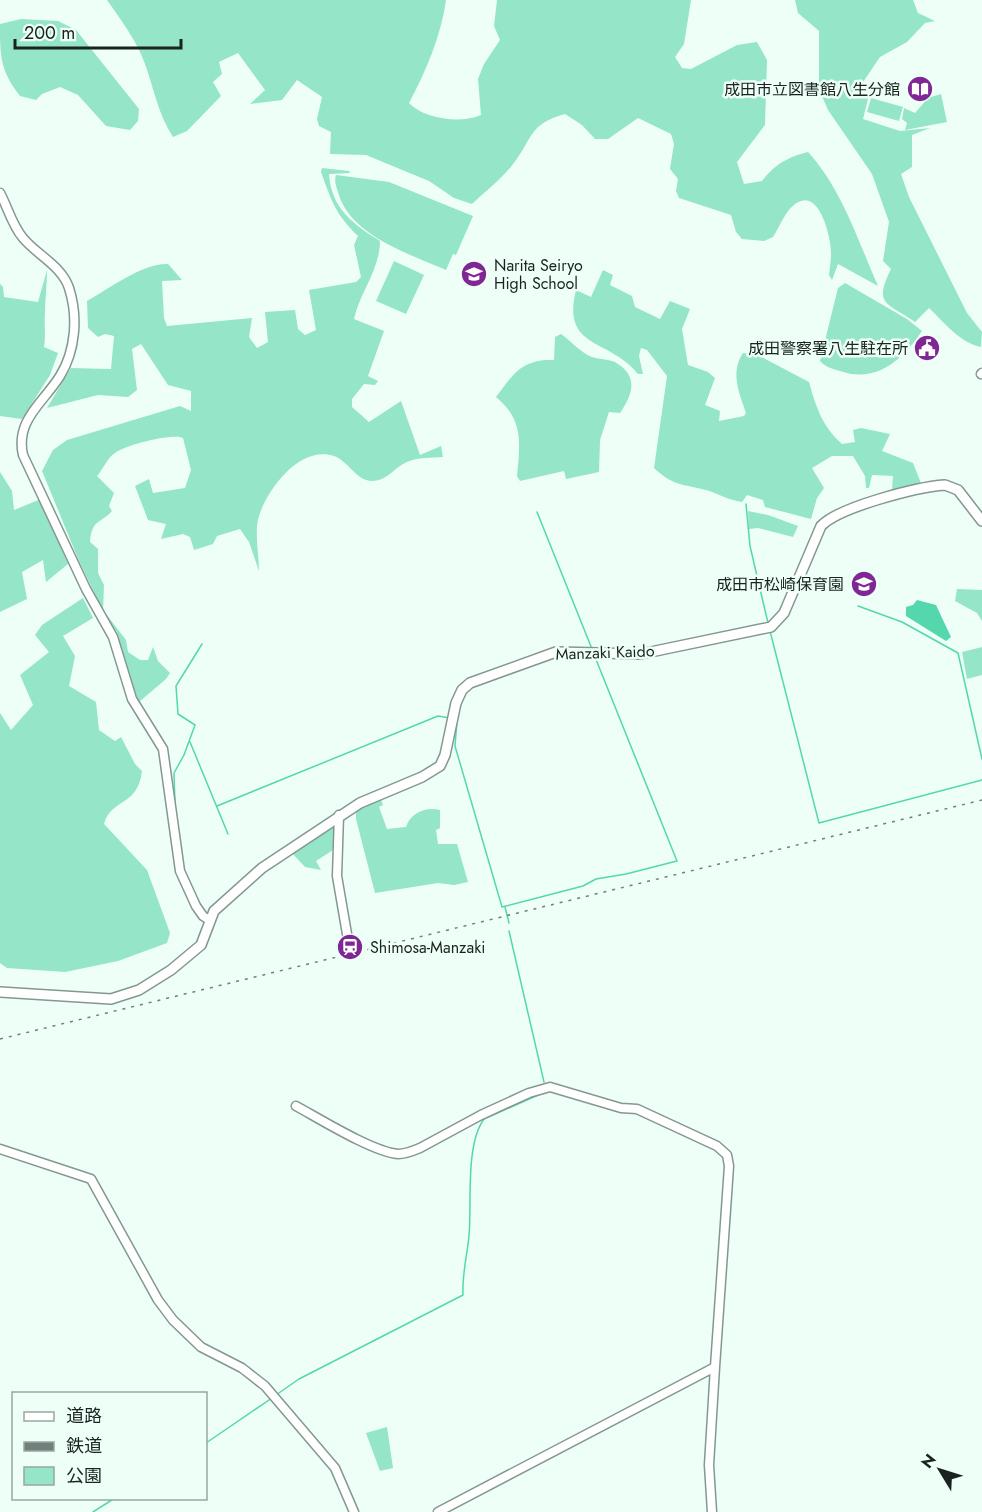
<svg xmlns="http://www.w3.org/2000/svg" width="982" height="1512" font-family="Jost,'Noto Sans JP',sans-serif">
<rect width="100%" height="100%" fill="#edfff7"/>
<path fill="#95e5c8" d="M107 0H446C441 36 426 71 409 103 424 119 461 124 481 115L478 79 484 64 500 40 494 26 497 0H691L684 44 675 57 682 68 691 69 737 45 757 42 767 60 765 125 737 162 744 184 762 181C775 164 788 157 808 152 842 189 858 241 878 286L838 264 832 280 829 275C830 268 831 260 831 252 831 239 821 194 801 201 787 205 780 227 773 237L764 241 742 239 736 232 731 215 679 198 676 191 678 179 670 169 674 144 671 134 638 118 608 139H595L582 125 565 114C528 124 533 139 513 164 502 179 486 191 472 204L454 198 429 181 366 155 330 154 331 132 319 126 317 119 322 97 297 80 282 100 250 104 265 90 238 53 219 62 222 74 213 82 221 96 187 131 173 137C158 114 154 89 145 64 137 41 121 20 107 0Z
M795 0H913L918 13 935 21 925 23 907 42 880 57 859 88 869 95 863 119 900 131 930 128 912 135V167L901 174 909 197 967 313 982 332 981 347C960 343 944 322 929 308L915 322C887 302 873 306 891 269L883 261 889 222 872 174 828 110 819 89V31L798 13Z
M21 19 58 21 76 30 139 109 138 121 130 130 106 126 78 95 60 87 42 94 36 100 20 96C0 70 0 56 0 24Z
M941 94 947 122 905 130 907 123 902 119 904 108 915 113 928 98Z
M871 98 903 107 899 121 867 112Z
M322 168 349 171 350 173 329 174C331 208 353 224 380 241 380 269 360 292 354 319L384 331 368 376 378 381 375 385 364 384 352 399V407L369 422 401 401 420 455 441 446 443 457C432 458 417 457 407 462 393 468 388 481 371 481 356 480 348 461 334 456 300 445 268 488 259 516 254 531 259 555 259 571L249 542 240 529 217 536 213 544 194 550 190 537 183 534 161 539 166 524 148 520 135 486 149 479 153 493 185 488 191 470 183 438C172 433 126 445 115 453 108 457 103 469 97 476L114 493 109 506 112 511C99 525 92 519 90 542L98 549V573L104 585 103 610 126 640 128 652 140 660H148L153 647 158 661 170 673 166 679 139 702 127 673 117 632 107 619 79 561 42 471 53 450 67 440 180 406 191 411V391L168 385 141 344 132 349 137 390 128 397 98 395 47 408 71 368 111 369 114 336 105 334 98 337 88 328 87 301C110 288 143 263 168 264L182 280 162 281 164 318 167 326 252 318 249 337 257 348 268 342 265 312 295 310 298 329 305 335 316 330 309 290 356 282 361 277 354 245 358 236C336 215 331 200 321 172Z
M336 175 389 182 473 216 456 255 453 254 446 270C409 254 349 235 338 192 336 186 334 180 336 175Z
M394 261 424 275 406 314 376 301Z
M47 270C47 285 45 299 45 313 44 325 46 335 44 347L58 353 50 375 22 419 0 416V284L3 287 4 297 38 302Z
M603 270 613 275 610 285 632 296 635 307 660 319 670 301 690 309 682 329 688 365 708 372 715 378 705 405 720 411 719 421 744 416 746 413C739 392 730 373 743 353L756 354 809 382C816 407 822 426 842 444L855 442 853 430 861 428 890 434 882 451 913 463 921 483 892 490 893 476 872 475 869 488H866L865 476 853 456H832L812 468 824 488 817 498 811 519 765 507 763 500 747 495 742 502C728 500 719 494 706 490 682 484 673 486 654 468L667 376 647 350 641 348 639 356 643 374H638C610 338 561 350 576 290L591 297Z
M845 283 907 319 922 331C903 359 877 384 840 371 833 369 825 367 820 361L838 288Z
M561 334C571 341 581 353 592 357 599 359 607 359 615 362 639 376 633 394 620 413L609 412 600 440 599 472 566 479 564 471 520 481 517 476C520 443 524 420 496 397 514 373 522 359 554 360L555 337Z
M0 472 12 491 14 510 41 499 68 564 46 582 43 560 22 572 27 599 0 612Z
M748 511 768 515 798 526 793 537 758 528 749 529Z
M957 589 982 590V621L977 613 955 601Z
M83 598 93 618 63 636 75 656 69 686 96 702 99 730 115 741 121 737 135 764 142 771C138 807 111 798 104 824L147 870 170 933 167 943 118 961 65 972 7 968 0 963V713L11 730 33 705 20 675 49 652 35 635 42 625Z
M982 647V675L967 679 962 652Z
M380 797 383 805 379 807 387 829 406 827C410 813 426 806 440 810V828L436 830 438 844H457L468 882 454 885 438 883 375 893 356 819V807Z
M333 823 336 826 333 850 316 861 321 870 305 867 291 852Z
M387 1427 393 1468 380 1471 366 1433Z"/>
<path fill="#55d7ae" d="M917 600 936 605 951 637 946 641 906 616V607L913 605Z"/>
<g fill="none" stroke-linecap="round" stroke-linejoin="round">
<path stroke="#55d7ae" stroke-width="1.5" d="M746 504 750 546 768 623
M537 512 592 649
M858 606 902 622 958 653 982 759
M770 631 819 823 982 780
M457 721 455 746 502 907 583 886 596 879 626 874 677 861 595 657
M190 742 228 834
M175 804 174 773 184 755 195 725 178 714 176 686 202 644
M217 806 438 716 450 718
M505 907 509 923
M509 931 544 1082
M276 1395 299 1379 463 1295C462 1274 467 1256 469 1236 472 1203 465 1145 484 1119L545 1092
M206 1443 272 1398
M93 1512 115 1498"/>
<g stroke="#849890" stroke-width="11">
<path id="secondary" d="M0 193C8 208 12 225 23 238 37 255 62 266 69 288 78 316 76 350 60 376 44 402 15 420 23 455L86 589 113 637 132 699 163 749 180 871 196 906 203 916 209 920
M981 374 982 373
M339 815 337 876 347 934
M296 1106C320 1119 373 1152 398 1154 405 1154 413 1151 420 1148L481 1115 529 1093 550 1087 621 1108 637 1109 717 1146 727 1155 729 1166 715 1367
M0 1149 91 1179 158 1300 173 1320 201 1347 242 1368 265 1386 335 1468 354 1512
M438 1512 715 1367 709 1465 712 1512"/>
</g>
<g stroke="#849890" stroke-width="12">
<path id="primary" d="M0 992 111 999 139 990 171 970 201 945 214 911 262 868 360 803 422 777 440 766 445 755 456 703 462 690 470 683 556 652 641 654 771 627 784 613 821 526C839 507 917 487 945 485L958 490 982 521"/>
</g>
<use href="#secondary" stroke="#fff" stroke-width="8"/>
<use href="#primary" stroke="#fff" stroke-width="9"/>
<path stroke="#737f7a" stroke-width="1.5" stroke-dasharray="3 6" stroke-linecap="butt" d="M0 1039 982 800"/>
</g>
<defs>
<g id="library-disc" transform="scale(1.35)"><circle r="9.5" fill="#7f2795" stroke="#edfff7"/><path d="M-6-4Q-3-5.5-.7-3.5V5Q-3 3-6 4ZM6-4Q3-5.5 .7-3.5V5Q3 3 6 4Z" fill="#fff"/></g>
<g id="school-disc" transform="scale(1.35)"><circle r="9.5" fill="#7f2795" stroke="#edfff7"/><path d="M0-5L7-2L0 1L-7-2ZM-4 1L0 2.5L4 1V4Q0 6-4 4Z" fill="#fff"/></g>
<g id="civic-disc" transform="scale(1.35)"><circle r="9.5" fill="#7f2795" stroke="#edfff7"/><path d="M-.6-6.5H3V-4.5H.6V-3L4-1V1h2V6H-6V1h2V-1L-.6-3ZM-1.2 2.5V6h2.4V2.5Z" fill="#fff"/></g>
<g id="station-disc" transform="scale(1.35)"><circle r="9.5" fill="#7f2795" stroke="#edfff7"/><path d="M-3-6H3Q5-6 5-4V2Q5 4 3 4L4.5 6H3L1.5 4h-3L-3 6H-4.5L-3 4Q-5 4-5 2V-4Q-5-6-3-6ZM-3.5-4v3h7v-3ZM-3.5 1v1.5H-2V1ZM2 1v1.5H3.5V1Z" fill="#fff"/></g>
</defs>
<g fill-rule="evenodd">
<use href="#library-disc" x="920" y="89"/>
<use href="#school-disc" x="474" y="274"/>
<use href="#civic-disc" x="927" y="348"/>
<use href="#school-disc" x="864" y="584"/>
<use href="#station-disc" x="350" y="947"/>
</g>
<g text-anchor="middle" stroke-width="5" stroke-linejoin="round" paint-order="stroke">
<g font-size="16" fill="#1b2320" stroke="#edfff7" text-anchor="end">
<text x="900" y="95">成田市立図書館八生分館</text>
<text x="494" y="271" text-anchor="start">Narita Seiryo<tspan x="494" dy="18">High School</tspan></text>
<text x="908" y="354">成田警察署八生駐在所</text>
<text x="844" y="590">成田市松崎保育園</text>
<text x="370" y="953" text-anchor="start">Shimosa-Manzaki</text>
</g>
<g font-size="16" fill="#1b2320" stroke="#edfff7">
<text transform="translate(605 652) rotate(-2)" y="6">Manzaki Kaido</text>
</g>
</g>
<rect x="12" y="1392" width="195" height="108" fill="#edfff7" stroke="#99a7a1" stroke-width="1.5"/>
<rect x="24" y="1412" width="30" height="9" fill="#ffffff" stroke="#99a7a1" stroke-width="1.5"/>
<text x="66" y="1422" font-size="18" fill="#1b2320">道路</text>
<rect x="24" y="1442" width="30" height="9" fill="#737f7a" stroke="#99a7a1" stroke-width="1.5"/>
<text x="66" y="1452" font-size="18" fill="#1b2320">鉄道</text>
<rect x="24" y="1467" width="30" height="18" fill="#95e5c8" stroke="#99a7a1" stroke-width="1.5"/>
<text x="66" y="1482" font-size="18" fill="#1b2320">公園</text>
<g transform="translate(940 1470) rotate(308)" stroke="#edfff7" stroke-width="4.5" paint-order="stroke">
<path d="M0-4.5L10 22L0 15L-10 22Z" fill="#1b2320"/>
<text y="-9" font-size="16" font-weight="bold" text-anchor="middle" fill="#1b2320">N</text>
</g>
<path d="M15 39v9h166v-9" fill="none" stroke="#1b2320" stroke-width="3"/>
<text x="24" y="39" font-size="18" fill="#1b2320" stroke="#edfff7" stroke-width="4.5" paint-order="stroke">200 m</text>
</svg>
